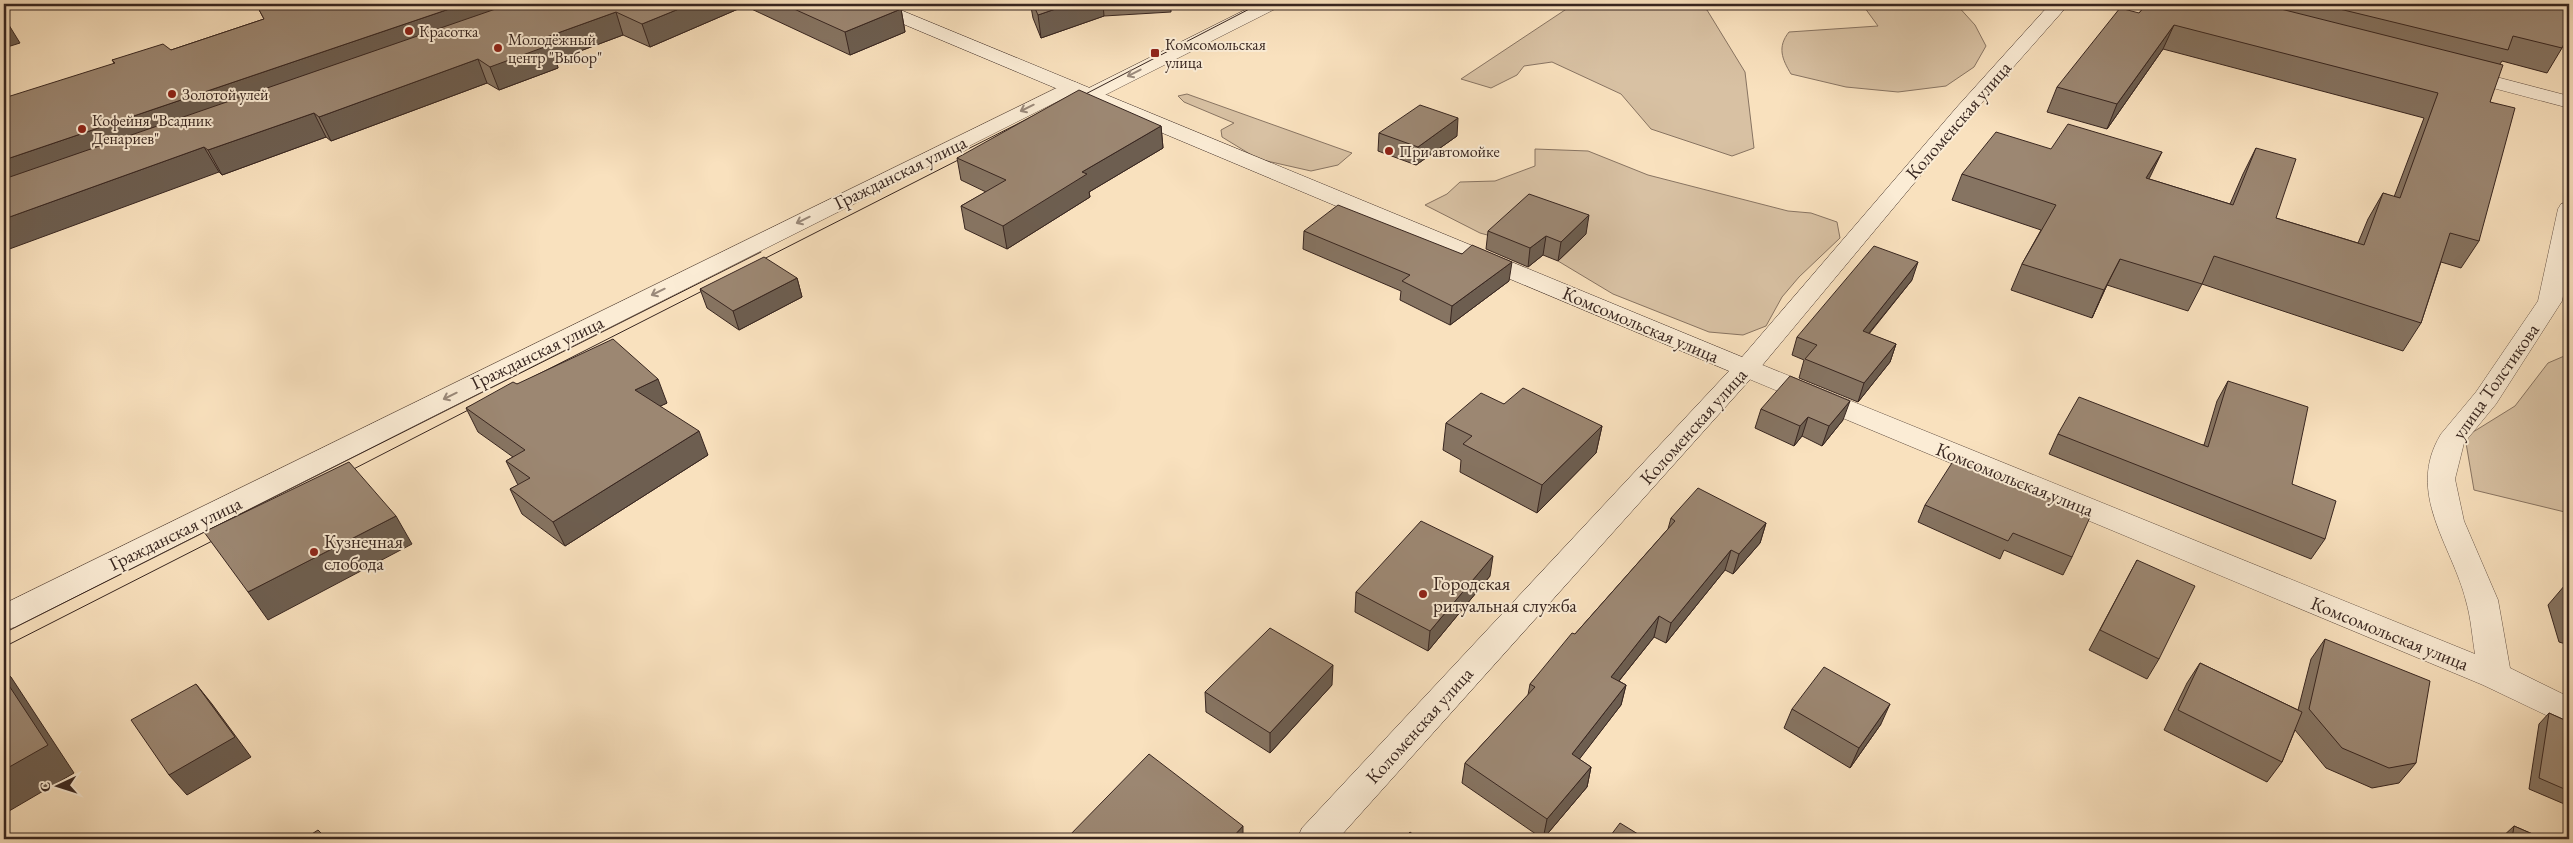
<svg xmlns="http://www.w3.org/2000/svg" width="2573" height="843" font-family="'EB Garamond',serif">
<rect width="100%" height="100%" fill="#f9e1be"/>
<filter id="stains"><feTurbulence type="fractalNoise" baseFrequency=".004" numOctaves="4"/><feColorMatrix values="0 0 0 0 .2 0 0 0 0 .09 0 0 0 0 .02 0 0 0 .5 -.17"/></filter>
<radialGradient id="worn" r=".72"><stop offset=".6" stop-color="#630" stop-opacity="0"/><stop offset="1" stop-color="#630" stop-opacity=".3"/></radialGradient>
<path fill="#d8c1a3" stroke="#887462" d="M1574 4H1696L1707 10 1745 72 1754 148 1732 156 1651 129 1621 94 1552 62 1524 66 1517 75 1491 88 1461 79Z
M1862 4H1956L1975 25 1986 46 1974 67 1946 86 1898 92 1846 87 1791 74C1782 59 1777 47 1789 32L1878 26Z
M1187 94 1352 153 1338 165 1311 171 1258 159 1222 137 1221 130 1234 123 1184 102 1178 96Z
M1535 149 1588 151 1648 175 1788 211 1811 213 1837 222 1840 238 1799 277 1782 297 1766 326 1743 335 1709 332 1613 294 1558 261 1586 233 1498 238 1480 233 1425 205 1447 194 1460 182 1495 181 1535 166Z
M2569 354V513L2474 490 2465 437 2515 406 2548 363Z"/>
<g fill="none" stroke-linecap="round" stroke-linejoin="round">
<g stroke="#685548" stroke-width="1">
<path id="street" d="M1257 4H1280L1277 8 1097 99H1083L1080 95 1083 91Z
M2462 68 2569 96V108L2455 78 2452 74 2455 70Z
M1071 81 1078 83 1081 87 1078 91 15 627 4 630V604Z
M2569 202V266L2562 301 2496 404 2464 443 2455 479 2464 521 2498 600 2510 668 2569 697V726L2483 685 1737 374 1733 368 1737 362 1746 360 1755 362 2475 654C2472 636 2471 618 2466 601 2452 545 2405 493 2441 434L2476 392 2538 301 2558 209 2561 204Z"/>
</g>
<g stroke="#382620" stroke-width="1">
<path id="secondary" d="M862 4H886L1742 357 1957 107 2050 4H2069L1971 115 1755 374 1338 839H1297L1302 828 1729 371 865 8Z"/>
</g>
<use href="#street" fill="#fbecd5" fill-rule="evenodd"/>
<use href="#secondary" fill="#fbecd5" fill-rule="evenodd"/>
<path stroke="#382620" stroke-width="1" d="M1074 100 1259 4
M960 153 1043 111
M754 264 970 154
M531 378 714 285
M342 475 480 404
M4 633 761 252
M4 647 224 535"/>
</g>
<path fill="#867462" stroke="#382620" d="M256 4H888L901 9 905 32 850 55 745 6 650 47 623 35 556 60 558 68 499 90 487 83 331 141 326 137 222 175 114 63 112 60 171 50 264 19Z
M1015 4H1171V12L1104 16 1041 38 1033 18 1031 7H1023Z
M2147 4H2543L2568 10 2569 5V33L2562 48 2547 73 2502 61 2500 64 2490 102 2479 241 2461 268 2441 262 2421 323 2403 351 2202 284 2188 311 2107 285 2092 318 2011 290 2022 264 2041 230 1952 200 1962 174 2149 179 2230 204 2243 174 2256 148 2276 218 2358 243 2368 219 2383 193 2394 197 2424 118 2163 49 2107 129 2047 112 2057 87 2139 13Z
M1161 126 1163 148 1089 192 1090 197 1007 249 965 229 961 206 986 192 961 180 957 158Z
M1379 133 1457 136 1416 165 1378 151Z
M1304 231 1462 254 1509 281 1450 325 1400 300 1401 291 1303 249Z
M1488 231 1586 234 1558 261 1543 255 1528 267 1486 249Z
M797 278 802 297 739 330 707 308 700 289Z
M1912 280 1869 334 1896 344 1890 362 1858 402 1799 378 1804 360 1792 355 1797 337Z
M2228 381 2292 484 2325 539 2311 559 2049 454 2058 434 2204 445 2217 401Z
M517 384 667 403 660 406 708 455 565 546 522 514 510 489 518 485 506 461 513 457 478 432 466 408Z
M1504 404 1602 426 1596 453 1537 513 1460 472 1461 460 1443 450 1446 423Z
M1761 409 1843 420 1822 446 1802 436 1794 446 1755 428Z
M2036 493 2072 557 2063 575 2004 550 2000 559 1918 522 1925 505Z
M1671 518 1766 523 1760 543 1733 574 1725 570 1666 643 1654 637 1619 681 1626 685 1621 705 1579 759 1591 767 1587 787 1543 839 1462 783 1465 763 1528 695 1530 684 1575 634 1668 529Z
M2137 560 2159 659 2147 679 2089 650Z
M1490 576 1428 651 1355 612 1356 592Z
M2565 585 2569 586V645L2559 642 2548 605Z
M2325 639 2416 763 2399 783 2372 788 2326 768 2295 730 2282 762 2267 782 2164 730 2187 683 2200 663 2298 710 2311 659Z
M1332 685 1270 753 1206 712 1205 692Z
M1792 709 1881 724 1850 768 1784 728Z
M2549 713 2569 722V806L2529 789 2539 724Z
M2514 826 2544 839H2500Z"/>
<path fill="#6d5e50" stroke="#382620" d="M464 4H537L4 191V160Z
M691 4H744L745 6 650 47 642 24Z
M1070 4H1103L1104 16 1041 38 1038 15Z
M901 9 905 32 850 55 845 32Z
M616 12 623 35 556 60 558 68 499 90 490 67 541 39Z
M4 17 20 43 4 48Z
M2174 25 2163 49 2107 129 2117 104Z
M478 59 487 83 331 141 319 117Z
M314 113 326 137 222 175 208 150Z
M1458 118 1457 136 1416 165 1418 147Z
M1161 126 1163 148 1089 192 1090 197 1007 249 1003 226 1082 172Z
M204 147 219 172 4 251V219Z
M2162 152 2150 177 2134 204 2146 178Z
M1589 215 1586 234 1558 261 1561 242Z
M1546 236 1543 255 1528 267 1530 248Z
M2120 259 2107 285 2092 318 2104 290Z
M1512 262 1509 281 1450 325 1452 306Z
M1918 262 1912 280 1856 349 1863 331Z
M797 278 802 297 739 330 733 311Z
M1896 344 1890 362 1858 402 1864 383Z
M658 379 667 403 644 414 635 390Z
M1850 401 1843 420 1822 446 1829 426Z
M1808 417 1802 436 1794 446 1800 426Z
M1602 426 1596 453 1537 513 1542 485Z
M699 431 708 455 565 546 553 522Z
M396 516 412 544 268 620 248 592Z
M1766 523 1760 543 1733 574 1739 554Z
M1731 550 1725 570 1666 643 1671 623Z
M1493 556 1490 576 1428 651 1430 631Z
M1659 616 1654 637 1606 697 1611 677Z
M1333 665 1332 685 1270 753V733Z
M4 670 11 677 74 773 4 814Z
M196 684 212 704 251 757 187 795 169 775Z
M1626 685 1621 705 1568 774 1572 754Z
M1890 704 1881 724 1850 768 1859 748Z
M1591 767 1587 787 1543 839 1547 819Z
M1243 826V839H1231Z"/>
<path fill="#9c8772" stroke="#382620" d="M256 4H464L4 160V98L115 63 112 60 163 44 171 50 264 19Z
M510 4H691L642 24 616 12 541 39 550 45 490 67 478 59 319 117 314 113 208 150 204 147 4 219V179Z
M783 4H888L901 9 845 32Z
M1033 4H1070L1038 15Z
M2147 4H2261L2503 65 2490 102 2515 108 2479 241 2450 233 2421 323 2214 256 2202 284 2120 259 2104 290 2022 264 2056 205 1962 174 1996 132 2051 149 2068 124 2162 152 2146 178 2233 205 2256 148 2296 159 2276 218 2364 245 2383 193 2400 198 2438 93 2174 25 2117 104 2057 87 2120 8 2139 13Z
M2319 4H2543L2569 10V33L2562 48 2513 36 2508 50Z
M1079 90 1161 126 1082 172 1087 174 1003 226 961 206 1006 180 957 158Z
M1420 105 1458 118 1418 147 1379 133Z
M1529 194 1589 215 1561 242 1546 236 1530 248 1488 231Z
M1338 205 1462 254 1472 245 1512 262 1452 306 1402 281 1410 275 1304 231Z
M1874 246 1918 262 1863 331 1896 344 1864 383 1805 359 1817 345 1797 337Z
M764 257 797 278 733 311 700 289Z
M613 339 658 379 635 390 699 431 553 522 510 489 530 478 506 461 525 450 466 408 513 382 517 384Z
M1790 376 1850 401 1829 426 1808 417 1800 426 1761 409Z
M2228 381 2308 407 2292 484 2336 501 2325 539 2058 434 2079 397 2208 447Z
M1523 388 1602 426 1542 485 1463 444 1472 436 1446 423 1481 393 1504 404Z
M1957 455 2038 489 2036 493 2091 515 2072 557 2013 533 2008 541 1925 505Z
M349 462 396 516 248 592 204 532Z
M1698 488 1766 523 1739 554 1731 550 1671 623 1659 616 1611 677 1626 685 1572 754 1591 767 1547 819 1465 763 1535 687 1530 684 1572 633 1575 634 1675 521 1671 518Z
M1421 521 1493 556 1430 631 1356 592Z
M2137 560 2195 586 2159 659 2100 630Z
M2565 585 2569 586V598Z
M1270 628 1333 665 1270 733 1205 692Z
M2325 639 2430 681 2416 763 2389 768 2342 748 2309 709Z
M2200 663 2302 712 2282 762 2178 710Z
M1824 667 1890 704 1859 748 1792 709Z
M4 678 48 745 4 770Z
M196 684 235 737 169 775 131 720Z
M2549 713 2569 722V791L2539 778Z
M1149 754 1243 826 1231 839H1066Z
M1620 823 1646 839H1608Z
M2514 826 2544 839H2512Z
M318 830 327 839H304Z
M1410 832 1419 839H1403Z"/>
<defs><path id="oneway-shaft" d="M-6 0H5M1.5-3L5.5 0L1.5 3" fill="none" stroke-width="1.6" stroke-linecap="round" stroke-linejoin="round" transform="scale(1.25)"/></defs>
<g stroke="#9a897a">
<use href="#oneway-shaft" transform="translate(1134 73) rotate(153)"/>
<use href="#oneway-shaft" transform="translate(1027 108) rotate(154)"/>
<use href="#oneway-shaft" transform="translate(803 220) rotate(154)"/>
<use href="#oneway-shaft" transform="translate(658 292) rotate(154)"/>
<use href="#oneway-shaft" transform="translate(450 396) rotate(154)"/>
</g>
<g fill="#8f2418" stroke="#fbecd5" stroke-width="2">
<circle cx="409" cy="31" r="5"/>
<circle cx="498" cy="48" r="5"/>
<rect x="1150" y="48" width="10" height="10" rx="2.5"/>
<circle cx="172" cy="94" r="5"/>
<circle cx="82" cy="129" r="5"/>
<circle cx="1389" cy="151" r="5"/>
<circle cx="314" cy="552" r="5"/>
<circle cx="1423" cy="594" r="5"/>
</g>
<g text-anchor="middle" stroke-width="4" stroke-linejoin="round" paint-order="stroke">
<g font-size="16" fill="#382620" stroke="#fbecd5" text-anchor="start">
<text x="419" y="37">Красотка</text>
<text x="508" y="45">Молодёжный<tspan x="508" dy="18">центр "Выбор"</tspan></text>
<text x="1165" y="50">Комсомольская<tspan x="1165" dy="18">улица</tspan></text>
<text x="182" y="100">Золотой улей</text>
<text x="92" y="126">Кофейня "Всадник<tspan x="92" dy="18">Денариев"</tspan></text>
<text x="1399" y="157">При автомойке</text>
</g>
<g font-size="19" fill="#382620" stroke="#fbecd5">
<text transform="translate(1958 120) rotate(-49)" y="7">Коломенская улица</text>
<text transform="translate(900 172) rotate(-26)" y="7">Гражданская улица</text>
<text transform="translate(1641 324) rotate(23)" y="7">Комсомольская улица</text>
<text transform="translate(537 352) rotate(-26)" y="7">Гражданская улица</text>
<text transform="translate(2495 381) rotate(-55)" y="7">улица Толстикова</text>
<text transform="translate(1693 426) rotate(-48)" y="7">Коломенская улица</text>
<text transform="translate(2015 479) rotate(22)" y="7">Комсомольская улица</text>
<text transform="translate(175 533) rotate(-26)" y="7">Гражданская улица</text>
<text transform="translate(2390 633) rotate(22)" y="7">Комсомольская улица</text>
<text transform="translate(1419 725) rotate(-48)" y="7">Коломенская улица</text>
</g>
<g font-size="19" fill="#382620" stroke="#fbecd5" text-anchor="start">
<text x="324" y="548">Кузнечная<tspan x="324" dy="22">слобода</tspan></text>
<text x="1433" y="590">Городская<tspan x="1433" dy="22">ритуальная служба</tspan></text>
</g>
</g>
<rect width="2573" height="843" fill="none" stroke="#f9e1be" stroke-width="20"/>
<rect x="5" y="5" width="2563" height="833" fill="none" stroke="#382620" stroke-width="2.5"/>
<rect x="10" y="10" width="2553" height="823" fill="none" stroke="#382620"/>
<g transform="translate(58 786) rotate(266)" stroke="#fbecd5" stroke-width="4" paint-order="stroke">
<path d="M0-4L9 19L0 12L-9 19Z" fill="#382620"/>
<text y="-8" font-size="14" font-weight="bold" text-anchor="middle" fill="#382620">С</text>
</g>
<rect width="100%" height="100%" filter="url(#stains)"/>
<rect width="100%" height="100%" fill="url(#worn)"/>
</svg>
